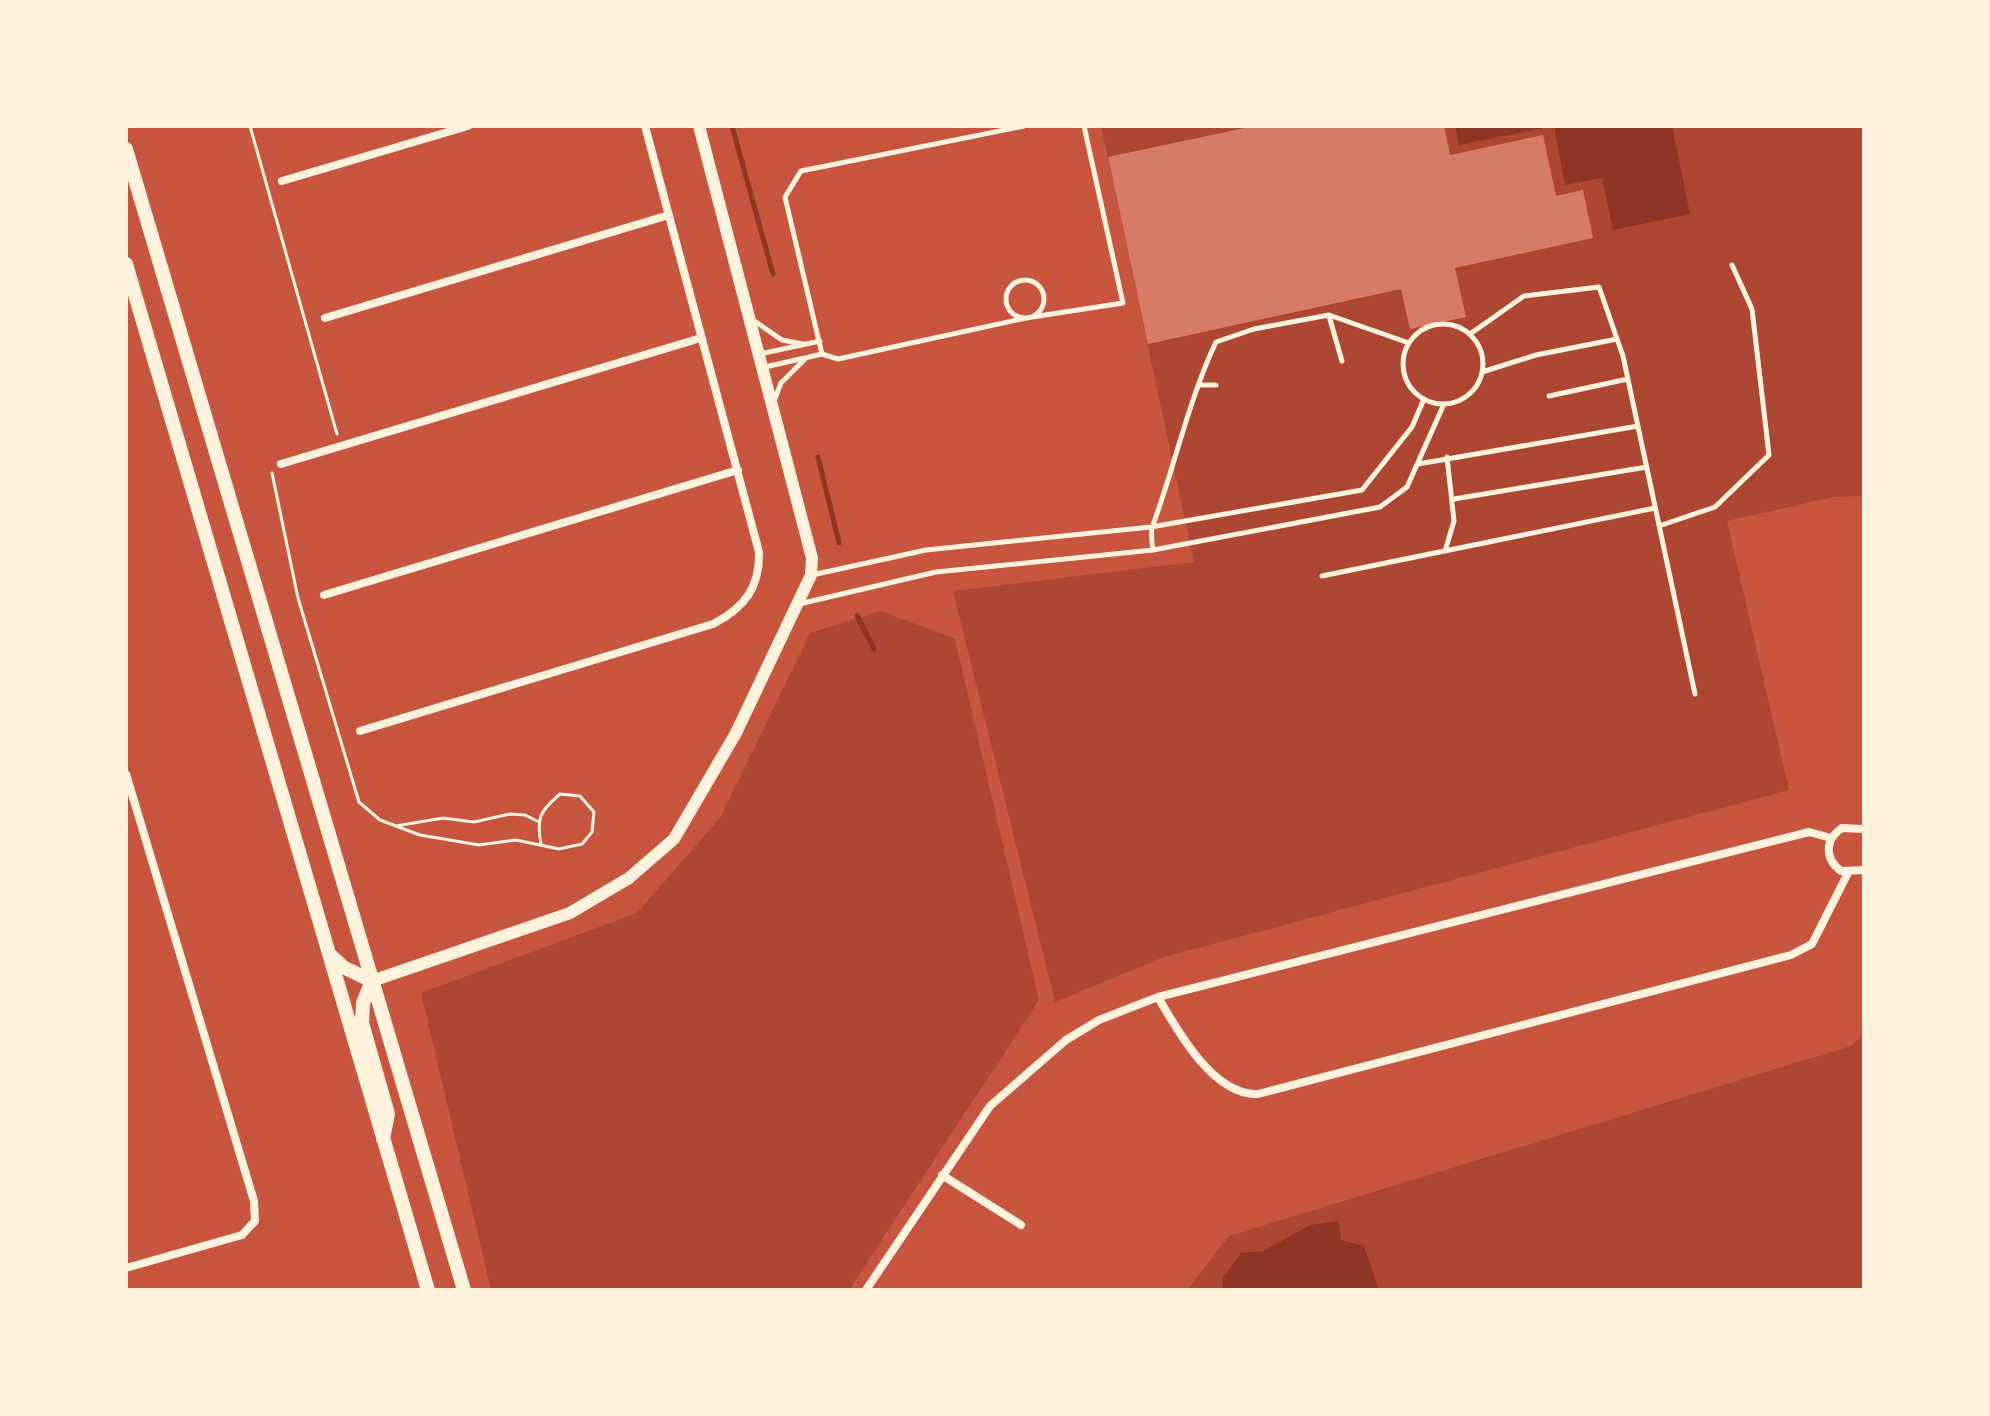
<svg xmlns="http://www.w3.org/2000/svg" width="1990" height="1416" font-family="Jost,sans-serif">
<rect width="100%" height="100%" fill="#c8553d"/>
<path fill="#ae4732" d="M1101 126H1864V496L1833 497 1727 521 1789 790 1164 957 1055 1002 953 591 1194 562Z
M881 611 955 639 1039 1000 849 1290H491L421 993 637 913 720 818 810 633Z
M1864 1033V1290H1187L1229 1236 1851 1046Z"/>
<path fill="#8f3625" d="M1455 126H1672L1690 214 1613 230 1602 178 1565 185 1554 126 1459 145Z
M1339 1221 1341 1240 1364 1246 1379 1290H1223V1278L1241 1253 1263 1251 1310 1225Z"/>
<g fill="none" stroke-linecap="round" stroke-linejoin="round">
<path stroke="#8f3625" stroke-width="5" d="M732 126 773 274
M818 457 839 543
M857 616 874 649"/>
</g>
<path fill="#d67c66" d="M1254 126H1444L1450 155 1543 135 1556 196 1583 190 1593 238 1455 268 1466 317 1410 329 1401 289 1148 344 1108 157Z"/>
<g fill="none" stroke-linecap="round" stroke-linejoin="round">
<path stroke="#fff3e0" stroke-width="3" d="M250 126 337 434
M272 473 298 598 359 802 380 820 420 835 479 845 516 840 559 849 582 844 592 832 594 812 580 796 560 794C540 811 536 818 541 844
M396 826 443 818 474 822 510 814 525 815 537 821"/>
<path stroke="#fff3e0" stroke-width="5" d="M1024 126 801 171 785 197 822 354 838 359 1026 318 1123 303 1084 126
M1006 299a19 19 0 1 1 38 0a19 19 0 1 1-38 0Z
M1329 316 1342 361
M753 320 782 340 803 344
M1403 364a40 40 0 1 1 80 0a40 40 0 1 1-80 0Z
M1470 334 1524 296 1599 287 1623 356 1695 694
M760 354 820 341
M765 367 822 354
M1482 372 1536 355 1617 339
M1200 385H1216
M1549 396 1628 379
M774 401 781 383 805 359
M1418 464 1638 426
M1454 499 1647 467
M1659 526 1715 507 1769 455 1752 309 1732 265
M1153 550C1152 542 1150 532 1153 525 1175 465 1189 399 1216 342L1254 329 1329 315 1409 343
M1445 551 1454 521 1447 457
M812 575 926 550 1151 527 1362 490 1412 427 1424 399
M1322 576 1655 508
M799 604 936 572 1153 550 1380 507 1407 487 1444 404"/>
<path stroke="#fff3e0" stroke-width="8" d="M282 181 468 126
M325 318 669 215
M281 464 701 338
M324 595 738 470
M360 731 713 624C744 608 760 588 759 552L645 126
M126 774 254 1201 255 1221 242 1235 126 1268
M1864 829 1842 828C1824 840 1825 859 1841 871L1864 870
M1158 997C1178 1032 1214 1096 1258 1094L1791 955 1812 944 1848 873
M942 1175 1021 1225
M866 1290 990 1106 1066 1040 1099 1020 1158 997 1809 832 1831 838"/>
<path stroke="#fff3e0" stroke-width="12" d="M372 981 570 913 629 878 674 839 736 733 811 575 812 558 699 126"/>
<path stroke="#fff3e0" stroke-width="14" d="M126 149 464 1290
M126 264 428 1290
M329 954 343 967 372 981
M372 981 363 1003 362 1023 388 1114 383 1139"/>
</g>
<rect width="1990" height="1416" fill="none" stroke="#fff3e0" stroke-width="256"/>
</svg>
